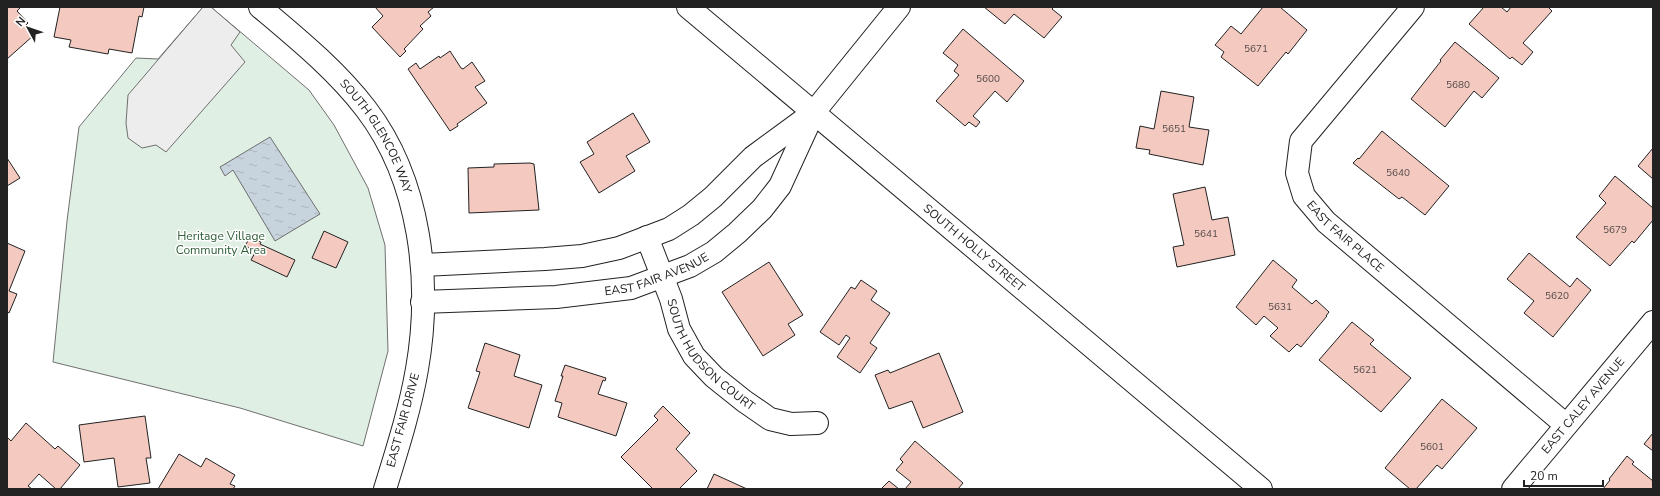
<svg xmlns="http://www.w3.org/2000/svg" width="1660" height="496" font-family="'Nunito Sans',sans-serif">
<defs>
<pattern id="water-ripples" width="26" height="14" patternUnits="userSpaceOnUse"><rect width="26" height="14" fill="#c7d3dd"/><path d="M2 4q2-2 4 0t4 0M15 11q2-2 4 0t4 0" fill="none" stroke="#abb5bd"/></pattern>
</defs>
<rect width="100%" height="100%" fill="#fff"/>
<path fill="#e0efe3" stroke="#6f6f6f" d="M203 7H211L309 90 334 125 368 188 385 245 388 351 363 446 240 408 53 362 67 221 79 127 136 58 158 59Z"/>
<path fill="#ededed" stroke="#6f6f6f" d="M203 7H211L240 32 231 45 245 62 166 152 156 145 142 148 128 138 126 123 128 95Z"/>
<path fill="url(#water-ripples)" stroke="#6f6f6f" d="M270 137 320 214 275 241 233 170 225 176 220 167Z"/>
<path fill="#f3c9c0" stroke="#222" d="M7 7H21L17 11 28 23 25 26 34 35 7 59Z
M60 7H144L142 17 139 16 132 53 109 49 108 54 69 47 71 40 54 37Z
M375 7H434L428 12 431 16 420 26 423 29 404 49 406 51 400 57 372 27 383 16Z
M984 7H1054L1052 9 1062 17 1044 38 1014 14 1005 24Z
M1263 7H1280L1307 30 1288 54 1286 52 1258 86 1221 57 1224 52 1215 45 1231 26 1241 34Z
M1484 7H1501L1507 12 1511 7H1548L1552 11 1523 43 1533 52 1522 65 1512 57 1510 59 1469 24Z
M963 29 1024 81 1007 102 995 91 973 116 980 122 976 127 969 122 965 126 936 101 959 75 954 71 958 65 943 53Z
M1455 42 1499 78 1482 98 1474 91 1445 127 1411 99 1441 61 1440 60Z
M450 51 461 68 463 69 472 62 485 81 475 87 487 103 457 124 458 126 450 131 408 69 416 63 420 69 439 56 440 58Z
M1161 91 1194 97 1189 127 1209 130 1203 165 1149 154 1150 150 1136 148 1140 126 1154 129Z
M633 113 650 142 626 156 635 171 599 193 580 162 594 154 587 142Z
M1382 131 1449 186 1425 215 1402 197 1399 199 1353 163 1358 158 1359 159Z
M1653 148V179L1638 166Z
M7 158 20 178 7 186Z
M530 163 534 164 539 210 469 213 468 168 494 167V164Z
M1615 176 1653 208V220L1634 243 1632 241 1610 266 1576 237 1606 203 1599 196Z
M1205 187 1212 220 1228 217 1235 255 1177 267 1173 247 1184 245 1173 194Z
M324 231 348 242 336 268 312 258Z
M250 237 261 242 260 244 295 260 287 277 251 260 256 251 245 246Z
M7 243 25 251 9 291 17 294 9 313 7 312Z
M1529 253 1570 287 1577 278 1591 290 1553 337 1524 313 1534 301 1507 279Z
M1273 260 1297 280 1292 287 1312 304 1316 300 1329 312 1326 316H1327L1301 347 1297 344 1289 352 1270 336 1278 328 1264 316 1256 325 1236 307Z
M769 262 803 315 788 324 795 335 763 356 722 292Z
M861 280 877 291 871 300 890 313 870 343 877 348 860 373 837 357 850 338 846 335 839 345 820 332 851 287 855 289Z
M1352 322 1374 340 1370 344 1411 378 1381 412 1319 360Z
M485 343 520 355 514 376 542 385 529 428 468 408 480 372 476 371Z
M939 353 963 412 923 428 912 401 889 409 875 375 888 370 890 373Z
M565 365 606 378 605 381 603 380 598 394 627 403 616 436 558 417 562 403 555 401 563 376H561Z
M1442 399 1477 428 1442 469 1437 465 1416 489H1410L1385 468Z
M663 406 690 433 676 449 697 471 679 489H653L621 457 658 420 654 416Z
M145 416 151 458H146L150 483 118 487 114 458 84 462 79 425Z
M26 423 55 449 58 446 80 465 60 489H56L39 474 28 486 32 489H7V437L11 441Z
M1653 433V451L1644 444Z
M915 441 963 483 958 489H905L911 482 896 470 903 462 900 459Z
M179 454 201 467 206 458 235 475 230 484 235 486 233 489H158Z
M1627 456 1634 462 1632 464 1653 481V489H1603L1610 480 1609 479Z
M714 474 747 489H707Z
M889 481 899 489H881Z"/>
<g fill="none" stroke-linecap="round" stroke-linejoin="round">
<g stroke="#222" stroke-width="24">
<g id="minor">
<path id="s1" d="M260 7C298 39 336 70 366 109 421 181 432 283 417 369 410 410 397 450 385 489"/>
<path id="s2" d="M1413 7 1301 141 1297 173 1304 196 1326 222 1566 425"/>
<path id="s3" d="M647 237 671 299 679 329 694 356 714 377 744 401 770 419 791 424 817 423"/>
<path d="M423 265 545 259 582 256 619 248 669 229 691 215 713 197 753 157 813 113"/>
<path id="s4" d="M422 302 556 297 631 288 690 266 714 252 737 233 762 209 780 186 814 112 899 7"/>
<path id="s5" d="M1513 489 1653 322"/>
</g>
</g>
<g stroke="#222" stroke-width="24">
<g id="secondary">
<path id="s6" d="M688 7 1261 489"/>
</g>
</g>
<use href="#minor" stroke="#fff" stroke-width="22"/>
<use href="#secondary" stroke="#fff" stroke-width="22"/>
</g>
<g text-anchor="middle" stroke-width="3" stroke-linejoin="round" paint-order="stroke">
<g font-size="10" fill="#564c4a">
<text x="1256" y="52">5671</text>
<text x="988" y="82">5600</text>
<text x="1458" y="88">5680</text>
<text x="1174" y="132">5651</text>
<text x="1398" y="176">5640</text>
<text x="1615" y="233">5679</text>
<text x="1206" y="237">5641</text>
<text x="1557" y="299">5620</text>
<text x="1280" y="310">5631</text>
<text x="1365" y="373">5621</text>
<text x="1432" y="450">5601</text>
</g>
<g font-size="12" fill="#222" stroke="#fff">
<text dy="4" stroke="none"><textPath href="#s1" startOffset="176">SOUTH GLENCOE WAY</textPath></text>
<text dy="4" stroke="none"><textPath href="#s2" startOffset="289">EAST FAIR PLACE</textPath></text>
<text dy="4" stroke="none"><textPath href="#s6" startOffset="374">SOUTH HOLLY STREET</textPath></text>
<text dy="4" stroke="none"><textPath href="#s4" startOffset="238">EAST FAIR AVENUE</textPath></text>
<text dy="4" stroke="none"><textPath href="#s3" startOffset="137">SOUTH HUDSON COURT</textPath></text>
<text dy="4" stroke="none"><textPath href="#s5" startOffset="109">EAST CALEY AVENUE</textPath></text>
<text transform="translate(403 420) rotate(-75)" y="4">EAST FAIR DRIVE</text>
</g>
<g font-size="12" fill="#2f5e38" stroke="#fff">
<text x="221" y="240">Heritage Village<tspan x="221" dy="14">Community Area</tspan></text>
</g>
</g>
<rect width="1660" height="496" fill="none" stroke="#222222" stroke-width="16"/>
<g transform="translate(28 28) rotate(310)" stroke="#ffffff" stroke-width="3" paint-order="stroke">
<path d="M0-3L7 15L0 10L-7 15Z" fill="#222222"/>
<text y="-6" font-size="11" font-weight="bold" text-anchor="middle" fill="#222222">N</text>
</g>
<path d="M1524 480v6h79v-6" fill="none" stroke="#222222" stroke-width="2"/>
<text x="1530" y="480" font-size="12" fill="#222222" stroke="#ffffff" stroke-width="3" paint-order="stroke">20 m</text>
</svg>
